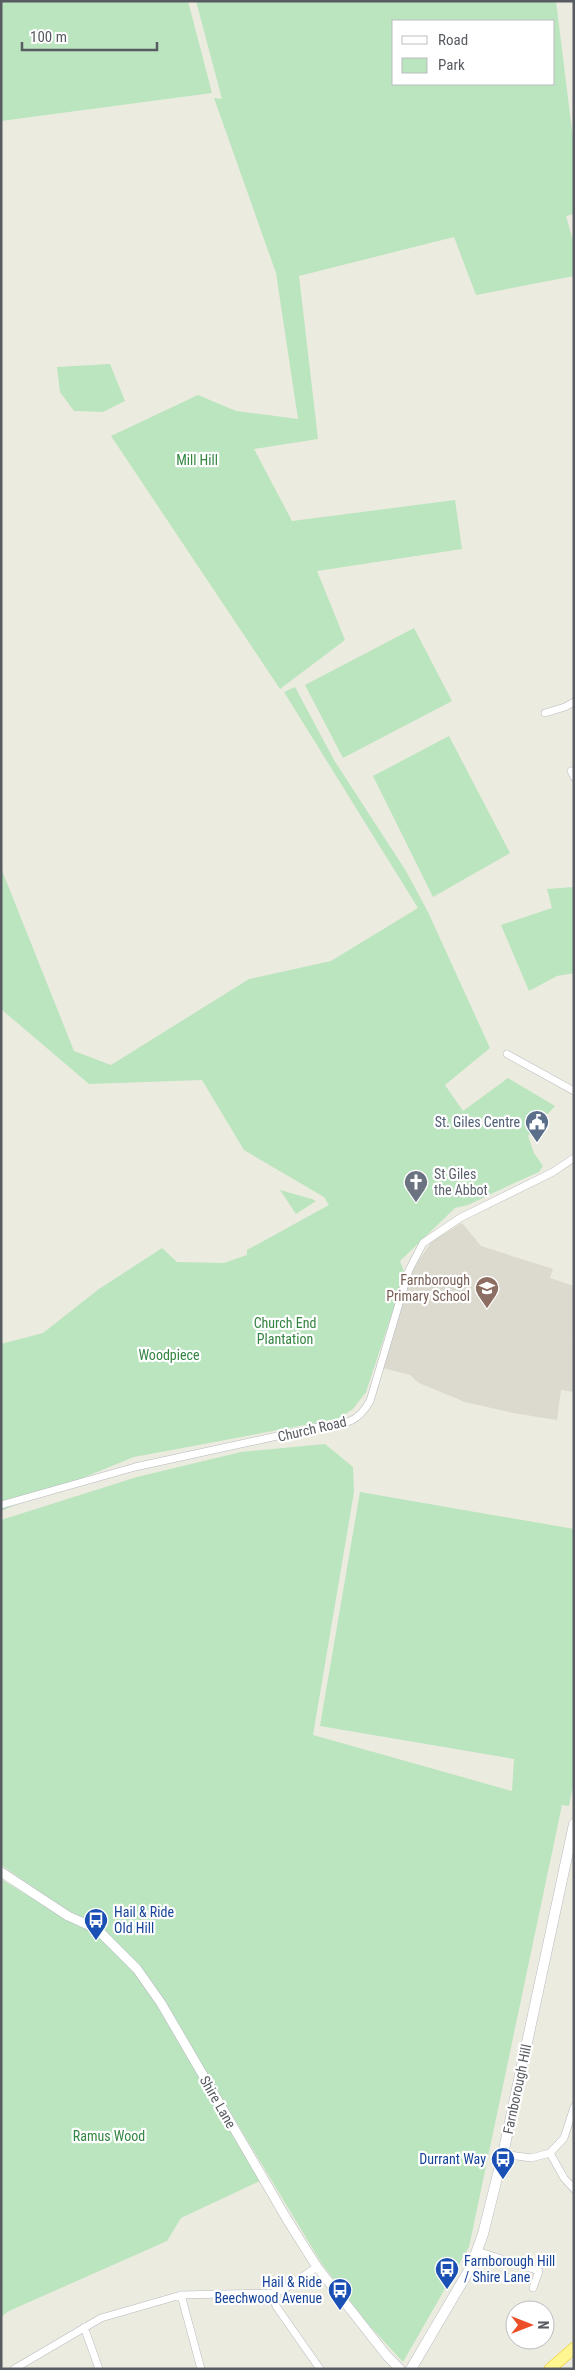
<svg xmlns="http://www.w3.org/2000/svg" width="575" height="2370" font-family="'Roboto Condensed',sans-serif">
<rect width="100%" height="100%" fill="#ecebdf"/>
<path fill="#dcdace" d="M462 1223 481 1246 553 1269 550 1278 574 1286V1328L572 1339 574 1340V1392L561 1390 557 1420 513 1413 465 1402 419 1383 410 1375 383 1368 414 1267 432 1241Z"/>
<path fill="#bae5bf" fill-rule="evenodd" d="M1 1H188L212 93 1 121Z
M196 1H556L574 147V214L566 216 574 244V276L476 295 454 237 299 276 318 439 254 449 292 521 455 500 462 549 317 571 345 640 280 689 111 436 198 395 236 411 298 419 276 273 214 98 222 99ZM394 21H554V84H394Z
M110 364 125 401 103 412 74 411 60 392 57 367Z
M414 628 452 701 343 758 305 685Z
M295 687 334 760 406 871 428 912 490 1048 445 1085 463 1111 508 1078 555 1106 528 1136 534 1153 543 1166 539 1172 512 1184 468 1205 455 1208 400 1261 405 1274 366 1392 353 1409 339 1418 321 1422 134 1457 1 1511V1344L43 1333 99 1289 162 1248 177 1262 224 1263 247 1255V1250L329 1205 324 1197 244 1150 202 1080 89 1084 1 1009V868L74 1051 111 1065 249 979 331 961 418 908 284 692Z
M449 736 510 853 433 897 373 776Z
M574 887V973L557 976 529 991 501 925 552 908 547 889Z
M280 1190 312 1199 316 1201 296 1214Z
M325 1444 353 1467 354 1492 313 1735 512 1791 514 1759 320 1726 360 1492 574 1529V1781L569 1806 562 1805 469 2247 403 2362 367 2323 322 2264 159 1994 138 1967 72 1914 1 1865V1520L137 1477 241 1452Z
M1 1879 67 1920 95 1933 134 1972 159 2009 260 2181 181 2218 167 2241 9 2311 1 2317Z"/>
<g fill="none" stroke-linecap="round" stroke-linejoin="round">
<g stroke="#b7b9bf" stroke-width="8">
<path id="minor" d="M545 713 565 707 574 702
M571 771 574 777
M507 1054 574 1091
M1 1505 135 1467 323 1426C347 1424 358 1422 370 1401L409 1270 423 1243 460 1218 553 1172 574 1158
M550 2153 564 2138 574 2107
M503 2154 531 2158 550 2153 564 2178 574 2189
M477 2251 539 2271 533 2288
M272 2293 276 2306 320 2369
M181 2295 201 2369
M84 2327 99 2369
M14 2369 101 2318 181 2295 272 2293 283 2290 317 2267"/>
</g>
<g stroke="#b7b9bf" stroke-width="10">
<path id="tertiary" d="M1 1872 68 1916 97 1929 137 1969 161 2003 288 2221 317 2267 387 2356 400 2369"/>
</g>
<g stroke="#babcc4" stroke-width="11">
<path id="secondary" d="M411 2369 471 2267 483 2234 503 2154 574 1824"/>
</g>
<g stroke="#ebbf00" stroke-width="12">
<path id="trunk" d="M550 2369 574 2348"/>
</g>
<use href="#minor" stroke="#fff" stroke-width="7"/>
<use href="#tertiary" stroke="#fff" stroke-width="9"/>
<use href="#secondary" stroke="#fff" stroke-width="10"/>
<use href="#trunk" stroke="#fff692" stroke-width="11"/>
</g>
<defs>
<g id="civic-pin" transform="scale(1.25)"><path d="M0 17L-7.5 6A9.5 9.5 0 1 1 7.5 6Z" fill="#5c6f8a" stroke="#fff"/><path d="M-.6-6.5H3V-4.5H.6V-3L4-1V1h2V6H-6V1h2V-1L-.6-3ZM-1.2 2.5V6h2.4V2.5Z" fill="#fff"/></g>
<g id="church-pin" transform="scale(1.25)"><path d="M0 17L-7.5 6A9.5 9.5 0 1 1 7.5 6Z" fill="#6b7280" stroke="#fff"/><path d="M-1.2-6h2.4v3.5h3.3v2.4h-3.3V6h-2.4V-.1h-3.3v-2.4h3.3Z" fill="#fff"/></g>
<g id="school-pin" transform="scale(1.25)"><path d="M0 17L-7.5 6A9.5 9.5 0 1 1 7.5 6Z" fill="#8d6e63" stroke="#fff"/><path d="M0-5L7-2L0 1L-7-2ZM-4 1L0 2.5L4 1V4Q0 6-4 4Z" fill="#fff"/></g>
<g id="bus-pin" transform="scale(1.25)"><path d="M0 17L-7.5 6A9.5 9.5 0 1 1 7.5 6Z" fill="#1a4fb4" stroke="#fff"/><path d="M-5-6H5V4H4V6H2V4H-2V6H-4V4H-5ZM-3.5-4V0h7V-4ZM-3.5 1.2v1.5H-2V1.2ZM2 1.2v1.5H3.5V1.2Z" fill="#fff"/></g>
</defs>
<g fill-rule="evenodd">
<use href="#civic-pin" x="537" y="1122"/>
<use href="#church-pin" x="416" y="1182"/>
<use href="#school-pin" x="487" y="1288"/>
<use href="#bus-pin" x="96" y="1920"/>
<use href="#bus-pin" x="503" y="2159"/>
<use href="#bus-pin" x="447" y="2269"/>
<use href="#bus-pin" x="340" y="2290"/>
</g>
<g text-anchor="middle" stroke-width="4.5" stroke-linejoin="round" paint-order="stroke">
<g font-size="14" fill="#338541" stroke="#fff">
<text x="197" y="465">Mill Hill</text>
<text x="285" y="1328">Church End<tspan x="285" dy="16">Plantation</tspan></text>
<text x="169" y="1360">Woodpiece</text>
<text x="109" y="2141">Ramus Wood</text>
</g>
<g font-size="14" fill="#4e5e75" stroke="#fff" text-anchor="end">
<text x="520" y="1127">St. Giles Centre</text>
</g>
<g font-size="14" fill="#5b616d" stroke="#fff" text-anchor="start">
<text x="434" y="1179">St Giles<tspan x="434" dy="16">the Abbot</tspan></text>
</g>
<g font-size="14" fill="#785e54" stroke="#fff" text-anchor="end">
<text x="470" y="1285">Farnborough<tspan x="470" dy="16">Primary School</tspan></text>
</g>
<g font-size="14" fill="#585b61" stroke="#fff">
<text transform="translate(312 1429) rotate(-13)" y="5">Church Road</text>
<text transform="translate(517 2089) rotate(-78)" y="5">Farnborough Hill</text>
<text transform="translate(218 2102) rotate(60)" y="5">Shire Lane</text>
</g>
<g font-size="14" fill="#164399" stroke="#fff" text-anchor="start">
<text x="114" y="1917">Hail &amp; Ride<tspan x="114" dy="16">Old Hill</tspan></text>
<text x="486" y="2164" text-anchor="end">Durrant Way</text>
<text x="464" y="2266">Farnborough Hill<tspan x="464" dy="16">/ Shire Lane</tspan></text>
<text x="322" y="2287" text-anchor="end">Hail &amp; Ride<tspan x="322" dy="16">Beechwood Avenue</tspan></text>
</g>
</g>
<rect width="575" height="2370" fill="none" stroke="#585b61" stroke-width="5"/>
<rect x="392" y="20" width="162" height="65" fill="#ffffff" stroke="#bcbdc0"/>
<rect x="402" y="36" width="25" height="8" fill="#ffffff" stroke="#bcbdc0"/>
<text x="438" y="45" font-size="15" fill="#585b61">Road</text>
<rect x="402" y="58" width="25" height="15" fill="#bae5bf" stroke="#bcbdc0"/>
<text x="438" y="70" font-size="15" fill="#585b61">Park</text>
<g transform="translate(530 2325) rotate(90)"><circle r="24" fill="#ffffff" stroke="#bcbdc0"/>
<path d="M0-4L9 19L0 12L-9 19Z" fill="#ec4e25"/>
<text y="-8" font-size="14" font-weight="bold" text-anchor="middle" fill="#585b61">N</text>
</g>
<path d="M22 42v8h135v-8" fill="none" stroke="#585b61" stroke-width="2.5"/>
<text x="30" y="42" font-size="15" fill="#585b61" stroke="#ffffff" stroke-width="4" paint-order="stroke">100 m</text>
</svg>
